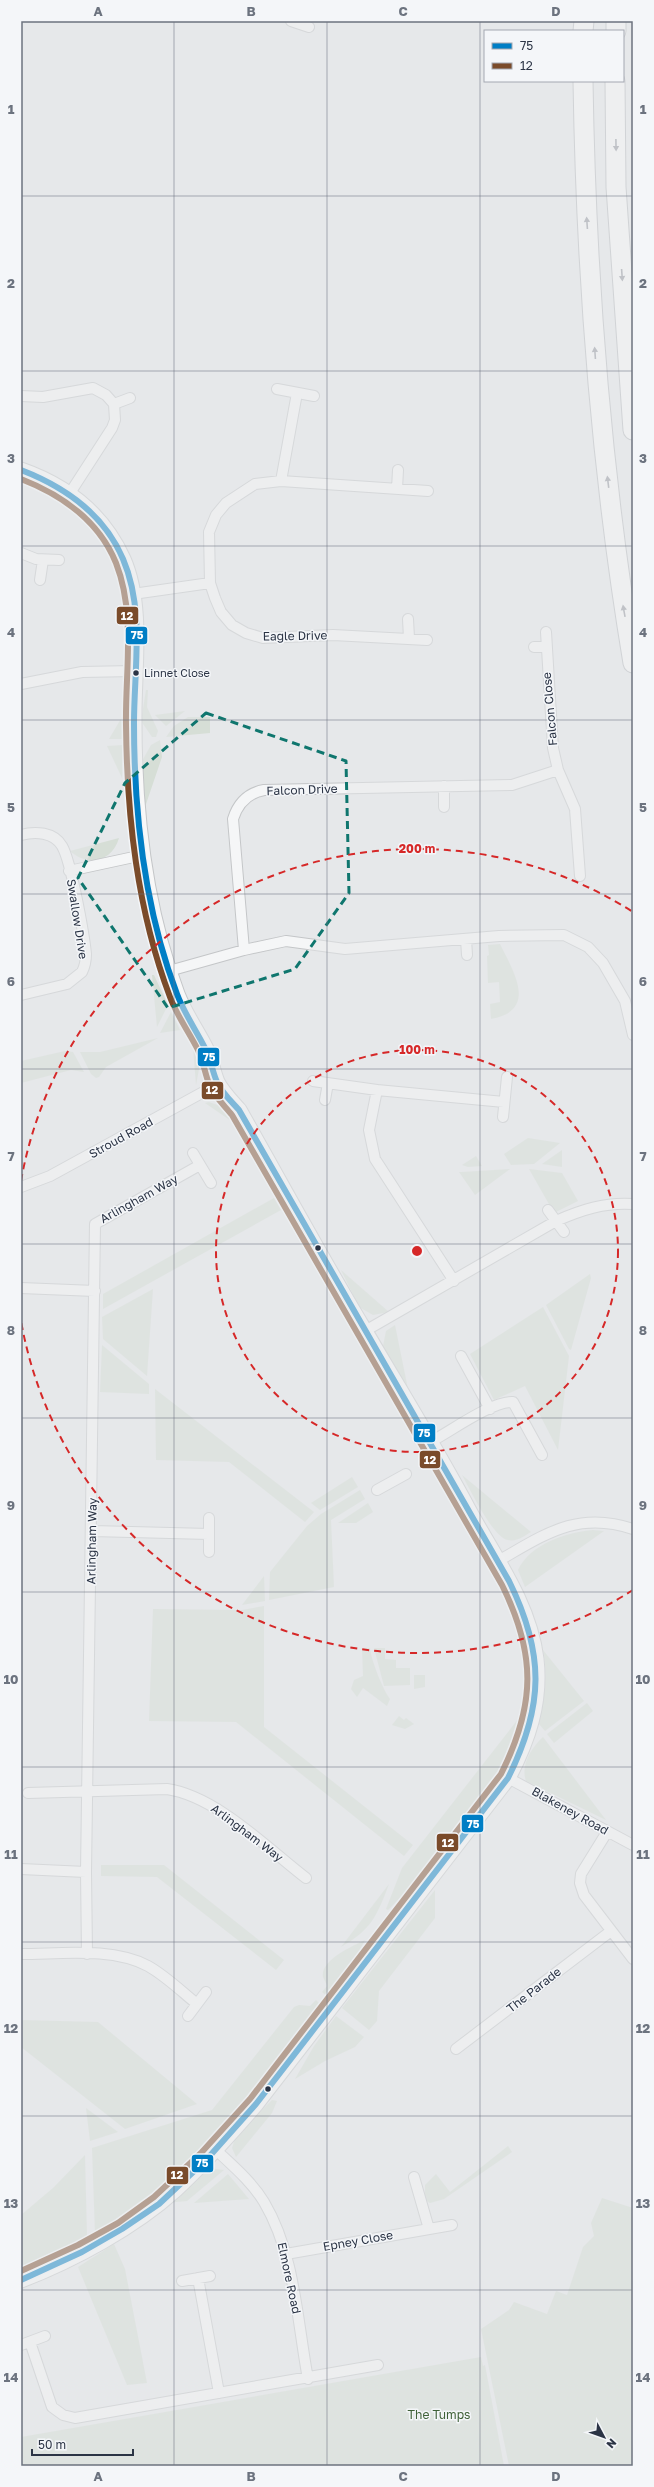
<svg xmlns="http://www.w3.org/2000/svg" width="654" height="2487" font-family="'Golos Text',sans-serif">
<rect width="100%" height="100%" fill="#e6e8ea"/>
<path fill="#d6ded6" d="M146 690H148L147 707 158 731 156 737H152L141 721Z
M124 695 123 739H109L122 717Z
M185 711 166 726 155 715Z
M188 717H210V733L166 737 174 726Z
M160 740 162 757 145 807 142 761 151 745Z
M123 745 122 778 107 746Z
M119 838C112 862 88 867 70 851Z
M500 944C513 971 539 1010 491 1019L490 1004 500 1002 499 982 488 983 487 956 489 955 488 945Z
M152 975H154L168 1005 157 1027Z
M171 1012 180 1030 160 1033Z
M158 1038 106 1067 99 1077 96 1078 91 1074 80 1052H100Z
M193 1047 200 1064 196 1085Z
M65 1051 73 1052 84 1072 71 1070 21 1083V1061Z
M209 1102 223 1107 237 1125 205 1103Z
M528 1138 560 1143 534 1164 511 1165 504 1154Z
M562 1150V1167L542 1164Z
M476 1156 482 1166 468 1167 462 1165Z
M510 1169 475 1195 459 1172H462Z
M529 1169 562 1173 578 1201 554 1213Z
M274 1198 281 1210 103 1309V1294Z
M341 1270 389 1312 373 1315 359 1307Z
M590 1274 591 1278 571 1350 569 1349 546 1305Z
M153 1289 147 1376 103 1339 102 1317Z
M543 1307 569 1356 558 1450 525 1386 494 1400 470 1354Z
M395 1325 409 1394 383 1346 386 1331Z
M102 1345 149 1384V1394L100 1392Z
M155 1389 314 1512 305 1522 229 1462 156 1460Z
M462 1475 531 1532C524 1536 517 1542 508 1540 493 1538 470 1489 462 1475Z
M352 1477 358 1487 320 1510 311 1503Z
M360 1490 365 1499 331 1520 334 1587 269 1600 270 1572 307 1526 321 1514Z
M368 1503 373 1512 356 1523H338Z
M593 1530 604 1531 525 1587 518 1570C530 1544 567 1532 593 1530Z
M264 1576 265 1601 242 1605Z
M264 1606V1727L413 1845 404 1856 236 1722 149 1721 153 1609 242 1610Z
M362 1648H370C371 1660 383 1690 390 1699L387 1706 363 1688 357 1697 351 1689 354 1680 363 1676Z
M374 1648H385V1659L396 1660V1668H410V1685L384 1686Z
M543 1650 584 1701 545 1731 539 1724C544 1699 548 1675 543 1650Z
M414 1675H425V1687L414 1689Z
M587 1703 593 1711 554 1743 547 1734Z
M522 1714C515 1766 478 1801 447 1841 428 1865 410 1889 388 1910L386 1909 402 1868Z
M399 1716 404 1720 406 1718 414 1724 405 1729 392 1725Z
M543 1737 606 1820 526 1781C520 1765 532 1747 543 1737Z
M164 1865 284 1960 276 1970 157 1877 101 1876V1865Z
M389 1884C377 1916 371 1930 341 1947Z
M435 1890V1918L379 1991 377 2021 369 2030 342 2008Z
M365 1940 346 1976 329 1998 322 1992 327 1986C326 1982 324 1980 323 1977 320 1960 353 1946 365 1940Z
M316 2000 322 2006C272 2068 224 2136 163 2189 142 2206 118 2220 95 2234L92 2148 212 2110 294 2007 299 2005 310 2006Z
M336 2016 364 2037 355 2047 325 2061 295 2079 314 2046Z
M21 2020 98 2022 197 2104 125 2129 21 2047Z
M272 2100 277 2101 272 2113 236 2157 232 2148 236 2135Z
M86 2108 118 2132 90 2141Z
M508 2146 512 2152 444 2199 430 2203 425 2200V2185L436 2174 450 2192Z
M85 2155 87 2236 21 2268V2215L53 2188Z
M209 2168 224 2170 187 2201 166 2203 203 2171Z
M228 2174 249 2199 194 2203Z
M602 2198 633 2208V2466H509L481 2329 509 2310 514 2302 547 2314 556 2291 567 2295 583 2247 594 2236 591 2223Z
M114 2244 125 2269 147 2383 127 2385 78 2267Z
M481 2357 483 2366 485 2365 504 2466H21V2437Z"/>
<g fill="none" stroke-linecap="round" stroke-linejoin="round">
<g stroke="#c4c6c8" stroke-width="12">
<path id="street" d="M291 21 309 27
M277 389 314 396
M21 396 43 397 93 388 106 395 114 404 115 420 112 428 70 493
M114 404 130 398
M281 481 297 393
M397 489 398 470
M21 553 36 559 59 560
M40 580 43 560
M133 594 210 583
M408 619 409 638
M546 632 553 748 558 770 575 809 580 876
M427 640 333 635 263 638 246 633 232 625 221 612 215 598 210 583 209 532 216 515 226 503 255 484 281 481 428 491
M534 647H545
M21 684 82 672 134 671
M444 786V807
M21 835C35 831 54 832 62 846 71 861 84 934 86 954 86 960 85 966 82 972L67 984 21 995
M69 871 143 855
M466 939 467 955
M244 950 233 819C238 803 248 793 264 790L512 785 558 770
M169 971 244 950 286 941 345 949 499 936 564 935 588 947 603 963 625 1001 633 1035
M313 1081 377 1090 504 1102
M377 1090 369 1130 375 1159 454 1281
M325 1100 328 1083
M503 1117 507 1077
M193 1153 211 1183
M21 1187 50 1176 218 1084
M548 1210 564 1232
M21 1288 95 1291
M365 1331 556 1221C581 1210 605 1202 633 1204
M461 1356 490 1409
M432 1441C451 1431 492 1401 513 1402L542 1455
M377 1490 406 1474
M209 1518V1552
M92 1531 209 1534
M498 1561C544 1535 577 1510 633 1529
M508 1778 633 1845
M28 1793 167 1789C216 1796 267 1848 306 1878
M607 1832 581 1874 580 1883 584 1895 633 1959
M21 1869 86 1872
M21 1954C61 1954 112 1947 148 1966 166 1976 182 1992 197 2004
M87 1954 86 1872 95 1224 200 1165
M188 2016 206 1992
M456 2049 611 1931
M216 2150C233 2166 252 2182 264 2202 295 2254 297 2320 308 2379
M414 2177 429 2229
M286 2254 452 2225
M198 2278 219 2393
M182 2281 210 2276
M30 2342 52 2407 63 2415 75 2418 378 2365
M21 2345 45 2336"/>
</g>
<g stroke="#c4c6c8" stroke-width="17">
<path id="secondary" d="M21 470C67 486 102 513 123 559 144 606 133 672 134 723 134 813 145 909 177 994 185 1015 198 1032 207 1051 211 1061 213 1072 217 1082 222 1092 232 1102 239 1110 281 1184 322 1260 366 1333 400 1391 436 1449 468 1509 494 1557 529 1603 536 1659 541 1702 528 1740 508 1778L256 2104C230 2134 204 2163 175 2190 134 2227 73 2260 21 2280"/>
</g>
<g stroke="#b8bbbf" stroke-width="21">
<path id="highway" d="M583 31 584 21
M616 31V21
M583 81C586 276 601 471 633 663
M615 81 616 187 633 430"/>
</g>
<use href="#street" stroke="#f5f6f7" stroke-width="10"/>
<use href="#secondary" stroke="#f8f8f8" stroke-width="15"/>
<use href="#highway" stroke="#f8f8f8" stroke-width="19"/>
<g stroke="#f4f6f9" stroke-width="9">
<path id="bus-1" d="M21 470C65 487 104 514 123 559 145 610 134 669 134 723 134 814 144 908 177 994 184 1013 196 1030 205 1048 211 1059 212 1071 217 1082 222 1093 231 1101 239 1110L509 1581C545 1654 544 1706 508 1778L256 2104 207 2159 159 2204 122 2229 82 2252 21 2280"/>
</g>
<g stroke="#f4f6f9" stroke-width="9">
<path id="bus-2" d="M21 479C62 495 99 521 116 563 136 614 125 672 126 725 127 817 137 910 170 997 177 1016 189 1032 198 1050 203 1061 205 1073 209 1084 214 1096 224 1105 232 1115L502 1585C536 1654 536 1704 501 1774L250 2099 201 2153 154 2197 118 2223 78 2245 21 2271"/>
</g>
<use href="#bus-1" stroke="#007ec5" stroke-width="6"/>
<use href="#bus-2" stroke="#7a4b2a" stroke-width="6"/>
</g>
<defs><path id="oneway-solid" d="M-6-.8H1V-3.2L6.5 0L1 3.2V.8H-6Z"/></defs>
<g fill="#92969e">
<use href="#oneway-solid" transform="translate(616 145) rotate(89)"/>
<use href="#oneway-solid" transform="translate(587 223) rotate(-94)"/>
<use href="#oneway-solid" transform="translate(622 275) rotate(86)"/>
<use href="#oneway-solid" transform="translate(595 353) rotate(-94)"/>
<use href="#oneway-solid" transform="translate(608 482) rotate(-97)"/>
<use href="#oneway-solid" transform="translate(624 611) rotate(-100)"/>
</g>
<path d="M0 0H654V2487H0ZM206 713 346 761 349 893 295 969 168 1008 78 878 125 783Z" fill="#e6e8ea" fill-opacity=".55" fill-rule="evenodd"/>
<path fill="none" stroke="#0f766e" stroke-width="3" stroke-dasharray="8 5" stroke-linejoin="round" d="M206 713 346 761 349 893 295 969 168 1008 78 878 125 783Z"/>
<path fill="none" stroke="#6c737f" stroke-width="1" stroke-opacity="0.55" d="M174 21V2466M327 21V2466M480 21V2466M21 196H633M21 371H633M21 546H633M21 720H633M21 894H633M21 1069H633M21 1244H633M21 1418H633M21 1592H633M21 1767H633M21 1942H633M21 2116H633M21 2290H633"/>
<g fill="none" stroke="#d62828" stroke-width="2" stroke-dasharray="7 5">
<circle cx="417" cy="1251" r="201"/>
<path d="M633 1590A402 402 0 0 1 21 1321M21 1181A402 402 0 0 1 633 912"/>
</g>
<g fill="#2b3445" stroke="#f4f6f9" stroke-width="1.5">
<circle cx="136" cy="673" r="3.5"/>
<circle cx="318" cy="1248" r="3.5"/>
<circle cx="268" cy="2089" r="3.5"/>
</g>
<g text-anchor="middle" stroke-width="3" stroke-linejoin="round" paint-order="stroke">
<g font-size="11" fill="#2b3445" stroke="#f4f6f9" text-anchor="start">
<text x="144" y="677">Linnet Close</text>
</g>
<g font-size="12" fill="#2b3445" stroke="#f4f6f9">
<text transform="translate(295 636) rotate(-1)" y="4">Eagle Drive</text>
<text transform="translate(550 709) rotate(-95)" y="4">Falcon Close</text>
<text transform="translate(302 790) rotate(-2)" y="4">Falcon Drive</text>
<text transform="translate(77 919) rotate(81)" y="4">Swallow Drive</text>
<text transform="translate(121 1138) rotate(-29)" y="4">Stroud Road</text>
<text transform="translate(139 1199) rotate(-29)" y="4">Arlingham Way</text>
<text transform="translate(92 1541) rotate(-89)" y="4">Arlingham Way</text>
<text transform="translate(570 1811) rotate(29)" y="4">Blakeney Road</text>
<text transform="translate(247 1833) rotate(37)" y="4">Arlingham Way</text>
<text transform="translate(534 1990) rotate(-38)" y="4">The Parade</text>
<text transform="translate(358 2241) rotate(-10)" y="4">Epney Close</text>
<text transform="translate(289 2278) rotate(78)" y="4">Elmore Road</text>
</g>
<g font-size="12" fill="#3f6138" stroke="#f4f6f9">
<text x="439" y="2419">The Tumps</text>
</g>
</g>
<circle cx="417" cy="1251" r="6" fill="#d62828" stroke="#f4f6f9" stroke-width="2"/>
<g font-size="12" text-anchor="middle" font-weight="bold" fill="#d62828" stroke="#f4f6f9" stroke-width="3" stroke-linejoin="round" paint-order="stroke">
<text x="417" y="853">200 m</text>
<text x="417" y="1054">100 m</text>
</g>
<g stroke="#f4f6f9" stroke-width="1.5">
<rect x="116" y="606" width="23" height="19" rx="4" fill="#7a4b2a"/>
<rect x="125" y="626" width="23" height="19" rx="4" fill="#007ec5"/>
<rect x="197" y="1047" width="23" height="20" rx="4" fill="#007ec5"/>
<rect x="201" y="1081" width="23" height="19" rx="4" fill="#7a4b2a"/>
<rect x="413" y="1423" width="23" height="20" rx="4" fill="#007ec5"/>
<rect x="419" y="1450" width="22" height="19" rx="4" fill="#7a4b2a"/>
<rect x="461" y="1814" width="23" height="19" rx="4" fill="#007ec5"/>
<rect x="436" y="1833" width="23" height="19" rx="4" fill="#7a4b2a"/>
<rect x="191" y="2154" width="23" height="19" rx="4" fill="#007ec5"/>
<rect x="166" y="2166" width="23" height="19" rx="4" fill="#7a4b2a"/>
</g>
<g font-size="11" text-anchor="middle" font-weight="bold" fill="#fff">
<text x="127" y="620">12</text>
<text x="137" y="639">75</text>
<text x="209" y="1061">75</text>
<text x="212" y="1094">12</text>
<text x="424" y="1437">75</text>
<text x="430" y="1464">12</text>
<text x="473" y="1828">75</text>
<text x="448" y="1847">12</text>
<text x="202" y="2167">75</text>
<text x="177" y="2179">12</text>
</g>
<rect width="654" height="2487" fill="none" stroke="#f4f6f9" stroke-width="44"/>
<rect x="484" y="30" width="140" height="52" fill="#f4f6f9" stroke="#a4a8b1"/>
<rect x="492" y="43" width="20" height="6" fill="#007ec5" stroke="#a4a8b1"/>
<text x="520" y="50" font-size="12" fill="#2b3445">75</text>
<rect x="492" y="63" width="20" height="6" fill="#7a4b2a" stroke="#a4a8b1"/>
<text x="520" y="70" font-size="12" fill="#2b3445">12</text>
<g transform="translate(604 2437) rotate(131)" stroke="#f4f6f9" stroke-width="3" paint-order="stroke">
<path d="M0-3L7 15L0 10L-7 15Z" fill="#2b3445"/>
<text y="-6" font-size="11" font-weight="bold" text-anchor="middle" fill="#2b3445">N</text>
</g>
<path d="M32 2449v6h101v-6" fill="none" stroke="#2b3445" stroke-width="2"/>
<text x="38" y="2449" font-size="12" fill="#2b3445" stroke="#f4f6f9" stroke-width="3" paint-order="stroke">50 m</text>
<rect x="22" y="22" width="610" height="2443" fill="none" stroke="#6c737f" stroke-width="1.5"/>
<g font-size="13" text-anchor="middle" font-weight="bold" fill="#6c737f">
<text x="98" y="16">A</text>
<text x="251" y="16">B</text>
<text x="403" y="16">C</text>
<text x="556" y="16">D</text>
<text x="11" y="114">1</text>
<text x="643" y="114">1</text>
<text x="11" y="288">2</text>
<text x="643" y="288">2</text>
<text x="11" y="463">3</text>
<text x="643" y="463">3</text>
<text x="11" y="637">4</text>
<text x="643" y="637">4</text>
<text x="11" y="812">5</text>
<text x="643" y="812">5</text>
<text x="11" y="986">6</text>
<text x="643" y="986">6</text>
<text x="11" y="1161">7</text>
<text x="643" y="1161">7</text>
<text x="11" y="1335">8</text>
<text x="643" y="1335">8</text>
<text x="11" y="1510">9</text>
<text x="643" y="1510">9</text>
<text x="11" y="1684">10</text>
<text x="643" y="1684">10</text>
<text x="11" y="1859">11</text>
<text x="643" y="1859">11</text>
<text x="11" y="2033">12</text>
<text x="643" y="2033">12</text>
<text x="11" y="2208">13</text>
<text x="643" y="2208">13</text>
<text x="11" y="2382">14</text>
<text x="643" y="2382">14</text>
<text x="98" y="2481">A</text>
<text x="251" y="2481">B</text>
<text x="403" y="2481">C</text>
<text x="556" y="2481">D</text>
</g>
</svg>
